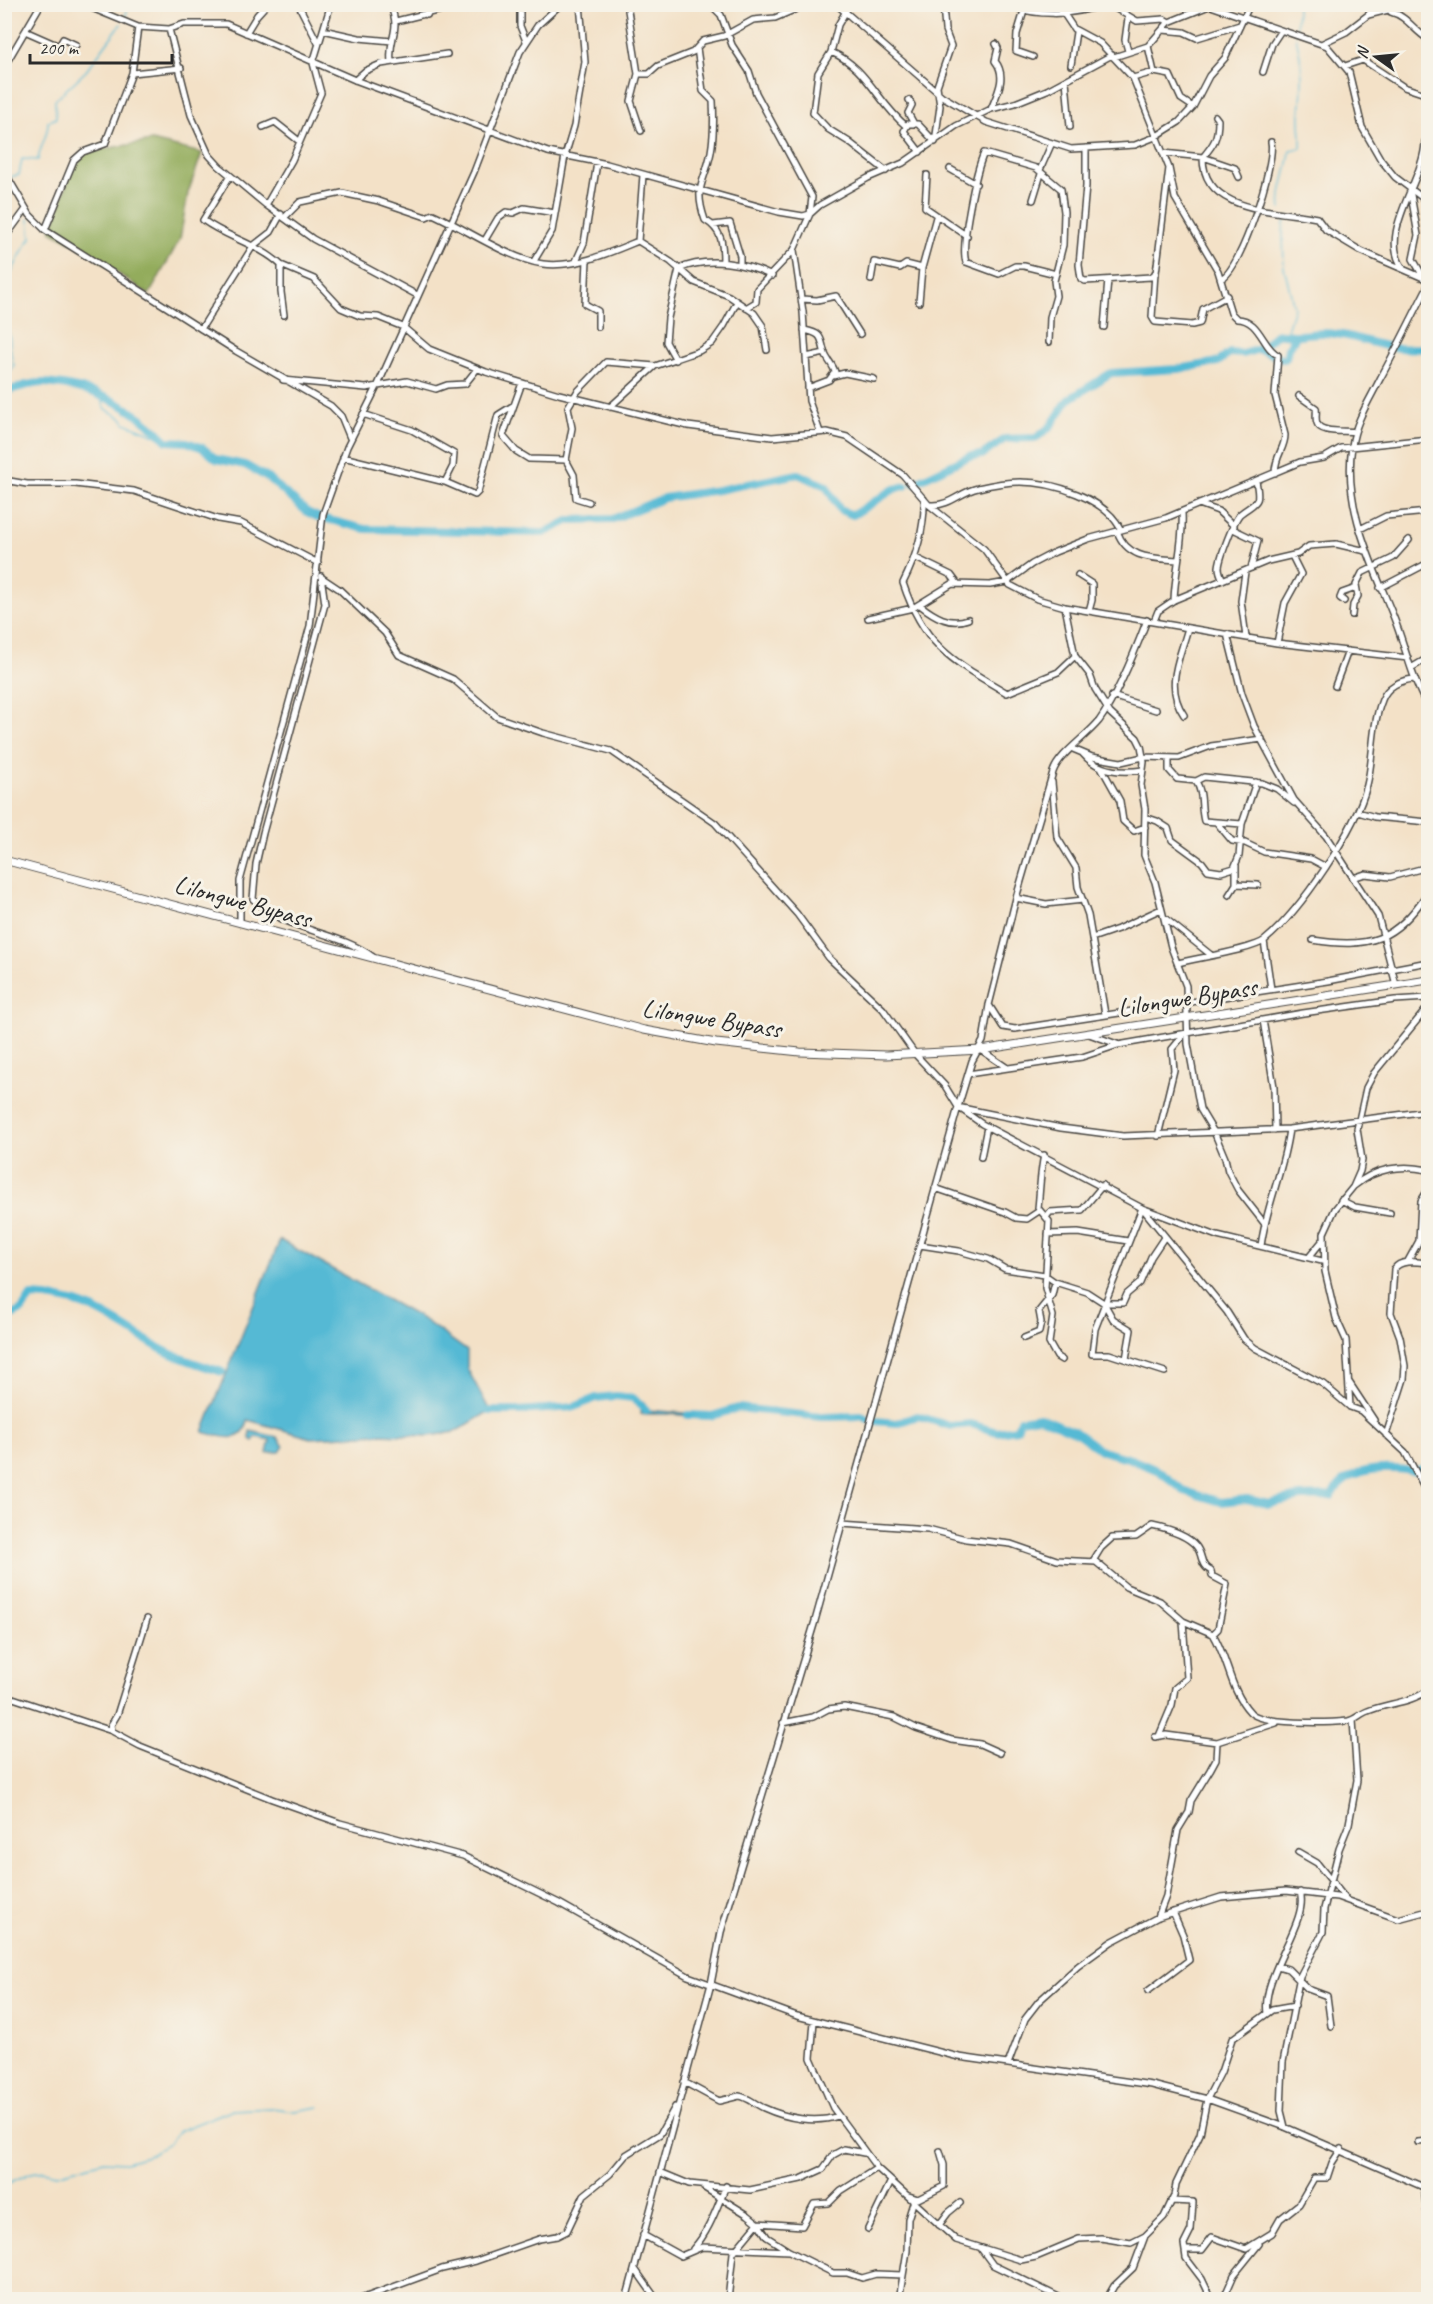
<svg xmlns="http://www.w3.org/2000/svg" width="1433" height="2304" font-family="Caveat,sans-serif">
<rect width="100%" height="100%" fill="#f7f3e8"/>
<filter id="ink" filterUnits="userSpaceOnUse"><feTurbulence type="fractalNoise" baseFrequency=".0167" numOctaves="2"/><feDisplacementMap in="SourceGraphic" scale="12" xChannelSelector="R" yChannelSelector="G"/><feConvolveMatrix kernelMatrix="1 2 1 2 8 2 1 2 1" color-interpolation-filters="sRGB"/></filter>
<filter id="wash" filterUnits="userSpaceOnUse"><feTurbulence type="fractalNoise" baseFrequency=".008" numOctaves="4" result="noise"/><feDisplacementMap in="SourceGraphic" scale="24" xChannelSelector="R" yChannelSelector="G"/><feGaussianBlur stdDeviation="1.35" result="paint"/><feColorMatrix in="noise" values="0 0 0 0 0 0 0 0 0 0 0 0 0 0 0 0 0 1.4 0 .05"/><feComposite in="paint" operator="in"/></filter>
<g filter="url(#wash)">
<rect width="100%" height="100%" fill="#f3e1c7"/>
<path fill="#93ac5c" stroke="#5f6c44" stroke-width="1.5" d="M152 141 202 153 188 193 180 239 149 295 82 248 51 231 71 172 85 152Z"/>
<path fill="#55b9d4" stroke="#407280" stroke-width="1.5" d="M280 1240 424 1320 467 1351V1368L490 1411 455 1432 429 1436 379 1434 311 1438 248 1420C243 1446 222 1437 203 1432Z
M635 1401 644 1403 647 1410 699 1414 694 1417 674 1414H641L642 1406Z
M250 1431 277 1437 284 1446 280 1452 267 1453 270 1440 256 1437 253 1441 250 1439Z"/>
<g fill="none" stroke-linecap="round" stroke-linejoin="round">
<path stroke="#55b9d4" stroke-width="1.5" d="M125 18 129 4
M1296 34 1297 4
M9 177 19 175 22 159 38 160C40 145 48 137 48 122L56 118 55 100 86 71 121 24
M1281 209C1278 190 1289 170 1290 150L1301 148C1302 136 1299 124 1300 112 1303 85 1303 64 1296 38
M4 286C14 269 20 253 31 238L29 219
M4 325C13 332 8 353 14 365L4 382
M1286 333 1294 307 1284 267 1283 232 1284 223 1289 216
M102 397 104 408 123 419 125 423 165 439
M4 2185 31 2173 43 2171 57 2174 104 2161 126 2162 151 2155 170 2142 179 2131 231 2110 272 2108 295 2111 319 2107"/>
<path stroke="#55b9d4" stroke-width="8" d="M1259 349 1283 359 1286 358 1288 348 1297 335
M4 392C17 388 32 382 45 383 93 386 135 407 167 441L187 442 203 448 216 459 245 465 268 478 307 512 320 518
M914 483 970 456 982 455 1005 439 1036 438 1050 427 1068 400 1111 373 1178 369 1218 362 1230 353 1243 354 1259 349 1277 334C1284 333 1292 336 1300 335 1315 333 1326 332 1342 335 1373 341 1394 353 1428 347
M326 519 365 529 544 533 570 520 613 519 664 498 718 490 798 474 826 486 840 510 853 515 894 489 905 486
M4 1319 22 1310 31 1296C92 1298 112 1321 161 1349 179 1359 202 1365 222 1372
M490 1411H513
M518 1411 574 1407 596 1398 616 1396 633 1398 646 1410
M688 1415 712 1416 738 1408 822 1417 861 1416 868 1419
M875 1421 897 1423 918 1416 950 1426 971 1424 997 1432 1017 1429 1020 1420 1040 1417 1077 1433 1102 1451 1131 1459 1159 1471 1184 1491 1221 1502 1247 1499 1268 1504 1300 1497 1331 1496C1348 1467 1383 1466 1413 1471
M1418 1470 1428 1468"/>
</g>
</g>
<g filter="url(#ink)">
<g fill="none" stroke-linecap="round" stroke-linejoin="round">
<g stroke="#494642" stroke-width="8">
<path id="minor" d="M82 4 138 27 169 29 184 24H226L355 80 548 152 607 164 779 212 803 216 810 214 820 205 868 178 903 163 956 126 991 109 1015 103 1047 90 1112 55
M298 4 318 43
M390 4C402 33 388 35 391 62
M425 4 427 15
M520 4V26L526 41
M627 4 638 74 631 101 641 131
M710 4 721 15 732 45 749 71 756 93 812 197 810 214 794 250 757 289 756 302 746 308
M836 4 942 96 986 122 1071 149 1135 145 1155 137 1179 122 1193 107 1209 76 1225 58 1250 4
M1002 4C1035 16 1071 17 1104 4
M1062 4 1064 14 1074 29 1100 43 1133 78 1169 168 1175 198 1218 271 1231 313 1237 319C1260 319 1263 349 1278 355L1275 395 1285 435C1285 449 1275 455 1275 473
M1108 4 1137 21 1164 19 1169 22
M1205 4 1327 46 1349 72 1362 127 1381 160 1395 177 1428 202
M1427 4 1428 35
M846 11 838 25 831 52 818 73 813 113 828 129 849 142 886 171
M1024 11 1017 34 1016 51 1033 57
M1391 12C1407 16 1414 31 1428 39
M1368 15 1377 4
M1128 18 1125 40 1128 51
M396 21 449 8 491 4
M169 29 191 115 209 155 219 166 266 205 313 239 417 295
M323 30 359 38 392 41
M1163 30 1184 32 1197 38 1240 25
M25 31 59 46 63 39 76 45
M246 33 257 15 267 4
M1323 43 1346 32 1368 15 1412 4
M1148 46 1154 72
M697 48 703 91 713 101C714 119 714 135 711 152 705 183 693 186 705 220 722 230 723 243 723 262
M831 52C867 67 877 102 906 126
M1114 57 1148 46 1169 22 1209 6
M1071 65 1076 32
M1345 66 1363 60 1404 87 1428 95
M4 67 41 4
M1263 72 1272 44 1280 32
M132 73 181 68
M638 74H649L658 66 693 52 703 41 724 36 753 20 775 18 808 4
M1133 78 1154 72 1170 75 1181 99 1193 107
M355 80 365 71 381 64 447 54
M1066 80 1070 127
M909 100 912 105 908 113 913 122
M991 109C998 92 1007 76 995 61L998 48 996 44
M1215 116 1218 120C1218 138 1214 144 1203 157L1235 168 1239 177
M263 127 275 122 299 141
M935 142 940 106 937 86 951 46 945 30 943 4
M1086 148V186L1079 265 1081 279 1085 281 1151 277 1156 273 1169 168
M920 152 904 131 908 124H918L935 142
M1163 153 1203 157C1202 213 1278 210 1317 218L1326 230 1361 251 1428 280
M950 169 976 184
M1040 170 1051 145
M4 171 30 215 45 230 236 351 331 406 341 416 350 438
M927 175 925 207 967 236
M230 176 203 220C227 238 259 244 281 265V292L284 315
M1411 195 1418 235 1413 259 1424 278
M1033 200 1041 174
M266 205 292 160 321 93 313 63 331 4
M285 217 300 202 342 193 379 201 426 217 433 214C464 228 511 260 543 264 576 268 609 253 638 241
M713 225 730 223 740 256V265
M45 230 74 160 83 152 105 144 132 73 138 27
M4 239 26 209
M485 240 498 218 506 212 513 213 524 208 555 213
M638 241 671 262 694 282 729 296 754 313 763 326 767 350
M638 241 643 175
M794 250 803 312 809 401 820 432
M587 260 585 304 598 311V327
M534 261 552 231 565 156 574 126 585 62 580 4
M576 261 584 243 597 163
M281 265 314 279 341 308 360 316 378 317 403 327 429 349 486 372 559 394 688 426 772 437 827 432 847 437 903 475 929 505 984 549 1010 585 1037 599 1065 607 1277 643 1408 658
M1403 268C1377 233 1424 181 1425 142
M1155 273 1152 317 1155 322 1192 325 1200 323 1203 309 1227 296
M1222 278C1240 271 1276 163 1271 142
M871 280 874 262 900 268 906 264 922 268
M1428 286C1412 317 1397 348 1380 379 1369 401 1355 422 1352 446 1343 505 1371 561 1392 613 1405 644 1411 678 1428 707
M802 299 817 300 836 296 860 334
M919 302 922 268 936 217
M1104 327 1108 280
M201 329 253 246 271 232 281 214
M804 330C824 334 820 338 825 354 828 361 833 365 835 372L829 380 808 388
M1049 342 1050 317 1056 296 1054 281 1063 245 1064 212 1061 189 1036 168 984 153C976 170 960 246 966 262L999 274 1015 266H1024L1056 274
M806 357 825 353
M676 360 666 342 668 318 679 269C708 256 745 263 772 276
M833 376 845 373 874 379
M283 380 366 388 407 381 436 389 447 385 465 384 477 369
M522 383 503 436 516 451 529 459 566 460 572 428 568 407 577 392 606 362 655 366
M1299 396 1316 408C1317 413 1315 419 1317 423 1320 434 1346 430 1355 432
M610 407 655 366 699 351 712 343 724 326 737 302
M363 414 412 430 454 454 453 466 445 482
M343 457 445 482 475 495 478 492 498 415 514 405
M566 460 574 475 576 498 589 502
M4 480 27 484H75L134 491 218 519 241 523 318 563
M924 499C925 529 916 557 903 583 924 647 953 661 1007 693L1058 672 1075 656
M1199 504 1218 511 1234 526
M931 505C950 506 960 492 978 488 990 485 1007 482 1020 482 1053 482 1106 498 1121 530
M1233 529 1258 541 1251 568
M1360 529 1386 516 1428 512
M1117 531C1127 559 1152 558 1177 560
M916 558 951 575 957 583
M1245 572 1241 601 1246 637
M1078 575 1092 584V600L1089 611
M321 576 325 604 263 833 256 864 253 899C285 932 337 930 373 957
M321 577 339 589 385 633 399 655 453 679 497 717 543 733 611 751 715 823 797 914 829 958 883 1009 915 1054 945 1086 958 1107 982 1124 1142 1208 1217 1236 1322 1261
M1223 580C1221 576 1219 571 1219 567 1220 557 1234 520 1240 514 1256 501 1261 506 1256 481
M1380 588 1428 563
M1174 600C1175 570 1184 542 1182 513
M1344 601 1340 598 1342 593 1356 588
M920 605C934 616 950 626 968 619
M1065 607 1075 656 1090 675 1095 689 1110 713 1137 738 1141 746 1144 762 1141 785 1145 809 1144 855 1155 882 1171 947 1186 986 1188 1044 1200 1109 1215 1134 1225 1158 1228 1171 1238 1190 1264 1223
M1352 615 1353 605 1358 596 1356 585 1362 573 1393 558 1409 540
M868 618 913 608 952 584 990 585 1007 582 1032 564 1055 552 1088 539 1166 518 1300 462 1324 458 1341 448 1428 439
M1154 621 1158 611 1174 600 1268 561 1298 554 1309 546 1336 544 1366 551
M1227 634 1242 694 1254 726 1294 800 1326 836 1378 916 1396 985
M1277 643 1285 603 1301 574 1292 556
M1411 668 1428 658
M1335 686 1348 651
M1112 696 1156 710
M1184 715C1164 686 1180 658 1188 628
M1073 749 1092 757 1121 762 1143 757 1179 758 1211 746 1262 739
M1083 754C1098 772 1122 773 1143 770
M1169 759V770L1177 779 1196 781 1204 777 1262 783 1277 789 1294 803
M1101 767 1120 801 1123 821 1134 831 1145 827
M1196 781C1204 795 1200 806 1204 821L1242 824
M1052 782 1057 837 1076 868 1078 887 1088 915 1105 1014
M1358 812 1375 817 1428 822
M1145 817 1157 821 1168 828 1172 840 1202 862 1208 870 1221 872 1234 868 1239 856 1242 824 1256 782
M1217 823 1232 841 1245 843 1264 852 1311 859 1326 867
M1353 878 1365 874 1390 877 1428 867
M1236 884 1258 885
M1229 895 1236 884V865
M1016 898 1046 904 1083 900
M1166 919 1211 955
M240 922V881L310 626 323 514 347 447 377 387 474 172 520 52 538 25 561 4
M1092 938 1118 929 1161 909
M1313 940C1369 949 1396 941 1428 892
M1264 941 1271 989
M1178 963C1196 958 1253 950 1265 940 1301 910 1356 829 1367 785 1374 757 1371 727 1382 700 1387 686 1401 680 1414 679
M989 1005 1003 1027 1015 1029 1328 981 1428 962
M1263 1020 1274 1087 1275 1130
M1089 1034 1117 1044
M981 1050 1006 1067
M968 1074 1082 1057 1118 1045 1303 1013 1395 1000 1428 998
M962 1108 1061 1128 1123 1136 1289 1129 1428 1111
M1158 1136 1174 1070 1172 1049 1182 1037
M1044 1155C1040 1173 1040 1190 1038 1208L1049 1221 1045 1288 1053 1316 1049 1343 1057 1357 1062 1360
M981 1157 987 1127
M1354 1186C1375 1168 1402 1164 1428 1170
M935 1188 1005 1212 1016 1218 1027 1219 1039 1211
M1341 1200 1355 1207 1390 1213
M1047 1216 1050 1212 1082 1210 1103 1185
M1048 1234 1078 1233 1128 1241
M920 1245 959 1251 988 1259 1005 1269 1045 1275 1055 1282 1087 1292 1104 1303 1113 1319 1131 1330 1126 1359
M1261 1246C1266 1206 1284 1170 1289 1129
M1309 1257 1323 1240
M1408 1261 1419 1241 1421 1201 1428 1190
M1104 1303H1123L1127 1294 1140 1283 1151 1257 1165 1236
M1024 1338 1039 1332 1041 1322 1039 1311 1052 1295 1055 1282
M1165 1372 1109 1354H1092L1095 1329 1142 1208 1227 1312 1244 1339 1255 1348 1323 1384 1350 1407 1361 1411 1405 1452 1428 1495
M1349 1382 1374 1420
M1350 1407 1346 1340 1336 1318 1325 1271 1324 1233 1335 1209 1353 1187 1360 1171 1362 1160 1357 1129 1366 1088 1374 1073 1428 1007
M1386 1435 1404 1379 1405 1366 1400 1337 1391 1313 1394 1269C1401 1259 1417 1262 1428 1263
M842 1523 928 1529 966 1539 1011 1544 1057 1560 1096 1562 1126 1587 1160 1601 1183 1621 1213 1634C1228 1658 1230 1691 1250 1712 1261 1725 1329 1723 1348 1721 1355 1720 1361 1713 1368 1711 1387 1703 1412 1703 1428 1690
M1093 1561 1101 1548 1112 1538 1136 1537 1152 1526C1166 1529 1187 1535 1196 1546 1204 1556 1199 1565 1211 1571L1212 1576 1227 1584 1218 1629 1213 1634
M4 1695 112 1731 140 1746 272 1799 340 1823 463 1856 559 1903 688 1976 797 2016 959 2057 1152 2085 1207 2099 1285 2127 1428 2189
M783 1723 813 1717 828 1709 844 1707 894 1717 916 1728 952 1740 980 1744 1000 1753
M112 1731 111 1725 117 1715 147 1619
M1159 1736 1172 1705 1175 1688 1187 1678 1183 1621
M1155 1737 1166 1735 1217 1742
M1298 1852 1317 1863 1345 1898
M1158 1917 1166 1896 1178 1830 1189 1812 1191 1801 1210 1770 1216 1759 1217 1742 1276 1723
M1278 1966 1288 1969 1308 1989 1327 1996 1331 2026
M1148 1991 1189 1960 1183 1935 1173 1912
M1267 2013C1261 1975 1310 1920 1300 1892
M814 2021 811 2058 833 2108 877 2168 956 2240 1021 2260 1036 2257 1079 2239 1101 2238 1131 2243 1145 2236
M1008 2064 1025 2019 1039 2001 1078 1966 1111 1942 1158 1917 1221 1897 1286 1891 1337 1897 1398 1919 1428 1911
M684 2082 719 2101 739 2096C748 2097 755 2104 764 2108 786 2118 815 2124 838 2116
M1285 2127 1281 2111 1283 2062 1300 1976 1323 1932 1324 1909 1339 1849 1349 1824 1357 1780 1353 1720
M1418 2142 1428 2141
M660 2172 689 2184 750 2190 801 2179 823 2169 833 2155 844 2149 864 2153
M703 2187 748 2215 758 2223 767 2237 789 2251
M1424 2187 1428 2221
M909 2196 918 2199 944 2186V2165L940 2151
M1171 2201 1193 2202 1191 2230 1184 2244 1186 2258 1202 2279 1212 2300
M939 2225 948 2213 960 2203
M868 2229 891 2181
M643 2235 681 2256 702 2247 789 2251 833 2273H847L862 2278 876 2274 903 2275
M693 2249C709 2232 717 2207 726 2186
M982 2250 993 2265 1065 2300
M1185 2250H1202L1212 2237 1246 2249 1272 2233 1280 2219 1299 2204 1314 2178H1327L1332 2163 1341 2149
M635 2269 657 2300
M358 2300 442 2269 476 2261 539 2239 557 2236 567 2231 584 2195 610 2174 626 2155 660 2134 675 2107
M626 2300 711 1984 721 1932 815 1621 958 1107 972 1061 983 1041 989 1005 1016 898 1053 772C1059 754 1085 738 1099 721 1117 696 1136 649 1147 620
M728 2300 733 2253 758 2223 802 2226 814 2204 829 2203 841 2191 877 2168
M899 2300 907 2251 908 2219 913 2203
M1106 2300 1114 2286 1133 2268 1145 2236 1164 2217 1174 2196 1176 2184 1200 2134 1207 2099 1221 2072 1232 2039 1272 2010 1295 2006
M1223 2300 1234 2275 1259 2244"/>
</g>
<g stroke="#494642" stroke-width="9">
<path id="major" d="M4 860 644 1030 716 1043 800 1052 886 1055 981 1050 1428 980"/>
</g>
<use href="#minor" stroke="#fff" stroke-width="5"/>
<use href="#major" stroke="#fff" stroke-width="7"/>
</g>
</g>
<g text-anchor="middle" stroke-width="6" stroke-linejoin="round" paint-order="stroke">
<g font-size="26" fill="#2b2b2b" stroke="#f7f3e8">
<text transform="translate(243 901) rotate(15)" y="9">Lilongwe Bypass</text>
<text transform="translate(1187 997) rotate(-9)" y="9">Lilongwe Bypass</text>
<text transform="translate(712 1018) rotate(9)" y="9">Lilongwe Bypass</text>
</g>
</g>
<rect width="1433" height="2304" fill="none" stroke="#f7f3e8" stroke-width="24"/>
<g transform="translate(1376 57) rotate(285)" stroke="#f7f3e8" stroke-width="4.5" paint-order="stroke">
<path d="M0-4.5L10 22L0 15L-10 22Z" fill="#2b2b2b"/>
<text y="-9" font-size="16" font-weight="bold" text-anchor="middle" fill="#2b2b2b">N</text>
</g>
<path d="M30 54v9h142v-9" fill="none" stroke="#2b2b2b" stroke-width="3"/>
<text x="39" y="54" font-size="18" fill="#2b2b2b" stroke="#f7f3e8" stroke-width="4.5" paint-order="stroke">200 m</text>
</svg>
